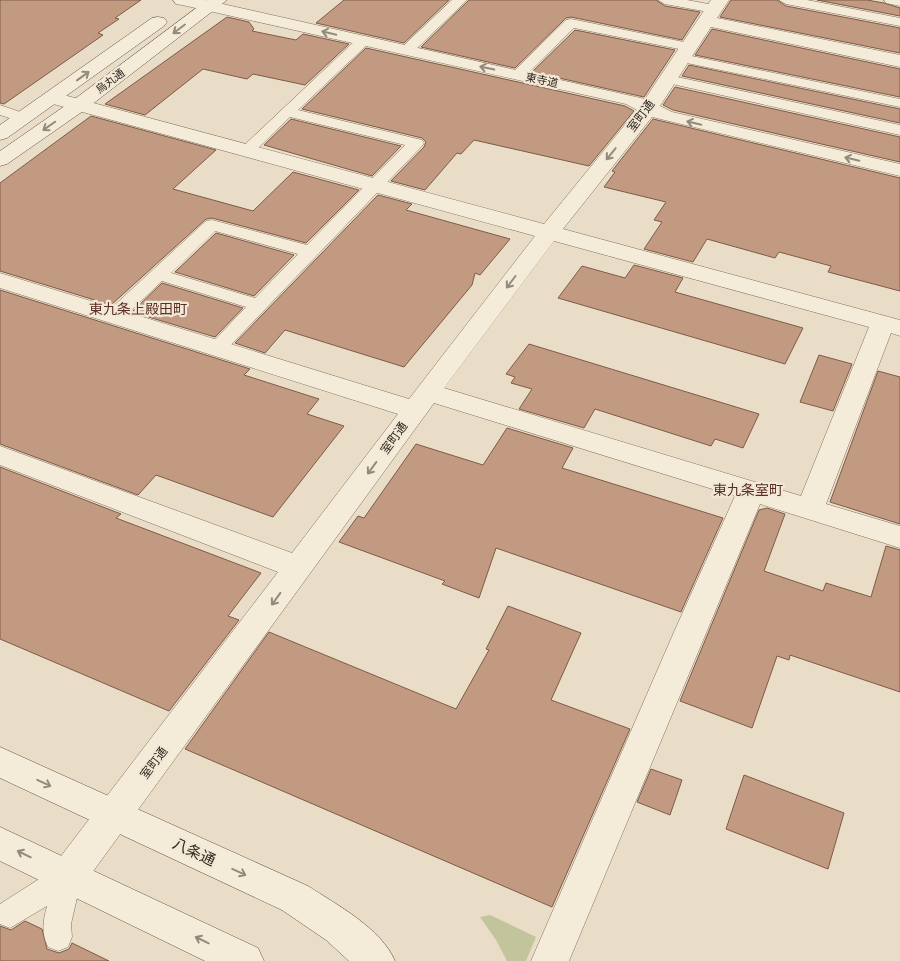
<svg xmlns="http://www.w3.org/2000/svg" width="900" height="961" font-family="'IBM Plex Serif','Noto Sans JP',serif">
<rect width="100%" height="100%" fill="#e9ddc7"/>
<path fill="#c2c59c" d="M490 915 536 937 526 961H507L496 940 480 917Z"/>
<path fill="#c29a82" stroke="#7e5b47" d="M0 0H141L115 18 119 19 98 33 103 35 4 104 0 103Z
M344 0H449L404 43 316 23Z
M469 0H656L665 6 700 12 682 40 571 17 566 18 515 68 421 47Z
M731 0H777L786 6 900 28V53L720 17Z
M817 0H867L884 3 900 8V16Z
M227 17 249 22 254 29 252 31 296 40 303 34 349 44 305 85 253 74 247 79 203 69 145 115 105 104Z
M712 29 900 69V97L695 55Z
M575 30 675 50 644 97 532 72Z
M366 48 625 106 634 111 589 166 474 140 461 154 457 153 425 190 391 181 424 147 426 142 422 138 302 109Z
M689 65 900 109V123L682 76Z
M675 87 900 137V162L673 110 663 105Z
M91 116 216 150 173 189 253 211 293 172 359 190 306 243 212 218 206 219 111 305 0 271V183Z
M291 119 401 146 372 176 264 145Z
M653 119 900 178V291L828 272 831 266 779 252 775 258 707 239 693 262 644 249 662 222 654 220 666 202 604 187 615 172 612 171Z
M378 195 412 204 406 210 510 239 480 275 475 273 472 285 404 367 285 330 265 353 235 343Z
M216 233 294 255 254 296 175 272Z
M634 265 683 278 675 292 803 328 785 364 558 298 582 266 625 278Z
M162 283 243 308 215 337 132 312Z
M0 290 250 369 244 375 319 399 307 414 344 426 273 517 156 475 138 495 0 444Z
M529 344 759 414 743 448 715 439 711 446 595 409 584 428 519 409 532 389 511 383 515 377 506 374Z
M819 355 852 364 833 411 800 402Z
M878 371 900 377V524L830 502Z
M507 428 573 448 562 468 723 518 681 612 496 548 479 598 442 584 445 581 339 542 358 516 364 518 416 444 483 465Z
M0 467 121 514 116 518 261 573 228 616 239 620 169 711 0 639Z
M767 508 785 514 764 571 823 591 826 583 871 597 886 546 900 550V692L790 655 789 660 777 656 752 728 680 701 759 510Z
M508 606 581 633 551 700 630 729 552 907 185 749 269 632 456 709 489 650 486 649Z
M651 769 682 780 670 815 637 802Z
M744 775 844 813 828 869 726 829Z
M25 921 42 929 47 949 59 953 69 949 72 943 109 961H0V926L11 930Z"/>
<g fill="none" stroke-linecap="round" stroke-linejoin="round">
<g stroke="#82705f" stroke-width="1">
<path id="lane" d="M452 0H467L412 53H402L400 50 402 47Z
M658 0H687L719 6 721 9 714 13 665 4Z
M779 0H807L900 18V26L786 4Z
M884 0H900V6L886 3Z
M571 19 689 43 696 47 689 51 574 28 523 78H513L511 75 513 72 566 20Z
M363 37 368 38 370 41 368 44 298 110 422 140 424 143 422 146 224 352 217 354 210 352 207 348 246 307 162 281 121 320H107L105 316 107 312 206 221 212 220 307 245 405 145 290 117 253 153H241L239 150 358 38ZM215 231 298 254 255 298 171 273Z
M682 54 900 99V107L677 61 675 58 677 55Z
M668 75 900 125V135L663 82 661 79 663 76Z
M0 105 29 115 32 118 24 123 0 115Z
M68 863 78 867 82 876 71 924 72 937 68 947 58 951 48 947C41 932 43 921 47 906L10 928 0 924V904L58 867Z"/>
</g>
<g stroke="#82705f" stroke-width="1">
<path id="street" d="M173 0H205L645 99 711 0H729L717 18 900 55V67L711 27 660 106 672 112 900 164V176L652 117 563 229 900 320V336L891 333 826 504 900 526V548L760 504 569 961H531L674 632 735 496 434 403 81 888 68 893 55 888 50 876 55 864 278 572 0 465V446L292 553 398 414 0 288V273L409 399 535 236 46 102 43 98 46 94H60L544 224 637 110 626 104 182 5 176 4ZM554 241 869 327 801 496 444 388Z"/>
</g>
<g stroke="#645242" stroke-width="1">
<path id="secondary" d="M207 0H227L86 109 7 164 0 166V151L72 101Z
M158 17 164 18 167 22 164 26 7 138 0 140V125L152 18Z
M0 747 308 886C337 905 381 928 395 961H349L326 940 282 910 0 778Z
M0 827 258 948 264 961H205L0 861Z"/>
</g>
<use href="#lane" fill="#f4ebd9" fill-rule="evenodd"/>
<use href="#street" fill="#f4ebd9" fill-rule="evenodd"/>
<use href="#secondary" fill="#f4ebd9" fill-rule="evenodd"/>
</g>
<defs><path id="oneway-shaft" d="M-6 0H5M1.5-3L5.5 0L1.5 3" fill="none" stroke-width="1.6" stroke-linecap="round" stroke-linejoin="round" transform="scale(1.25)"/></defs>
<g stroke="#948a7c">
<use href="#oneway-shaft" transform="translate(179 29) rotate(143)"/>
<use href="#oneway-shaft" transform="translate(329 33) rotate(-167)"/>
<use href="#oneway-shaft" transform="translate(487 68) rotate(-168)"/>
<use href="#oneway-shaft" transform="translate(83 76) rotate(-36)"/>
<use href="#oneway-shaft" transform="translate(694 123) rotate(-167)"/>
<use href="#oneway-shaft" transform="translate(49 126) rotate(145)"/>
<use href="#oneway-shaft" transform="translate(611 154) rotate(129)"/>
<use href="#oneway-shaft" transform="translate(852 159) rotate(-167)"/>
<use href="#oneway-shaft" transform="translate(511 282) rotate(127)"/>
<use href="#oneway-shaft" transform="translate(372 468) rotate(126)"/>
<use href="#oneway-shaft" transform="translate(276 599) rotate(126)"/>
<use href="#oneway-shaft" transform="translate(44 783) rotate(25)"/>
<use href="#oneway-shaft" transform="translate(24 854) rotate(-154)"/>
<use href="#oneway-shaft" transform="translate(239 872) rotate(25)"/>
<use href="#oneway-shaft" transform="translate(202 940) rotate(-154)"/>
</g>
<g text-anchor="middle" stroke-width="4.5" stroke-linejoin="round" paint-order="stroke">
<g font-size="11" fill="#342920" stroke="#f1e8d6">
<text transform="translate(542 80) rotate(12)" y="4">東寺道</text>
<text transform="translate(110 81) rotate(-37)" y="4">烏丸通</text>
</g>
<g font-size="12" fill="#342920" stroke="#f1e8d6">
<text transform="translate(641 116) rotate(-53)" y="4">室町通</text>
<text transform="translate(394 438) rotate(-54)" y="4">室町通</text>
<text transform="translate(154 763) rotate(-53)" y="4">室町通</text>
</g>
<g font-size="14" fill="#5c2f25" stroke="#f1e8d6">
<text x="138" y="314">東九条上殿田町</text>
<text x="748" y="495">東九条室町</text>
</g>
<g font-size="15" fill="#342920" stroke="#f1e8d6">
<text transform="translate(194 852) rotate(25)" y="5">八条通</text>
</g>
</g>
</svg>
